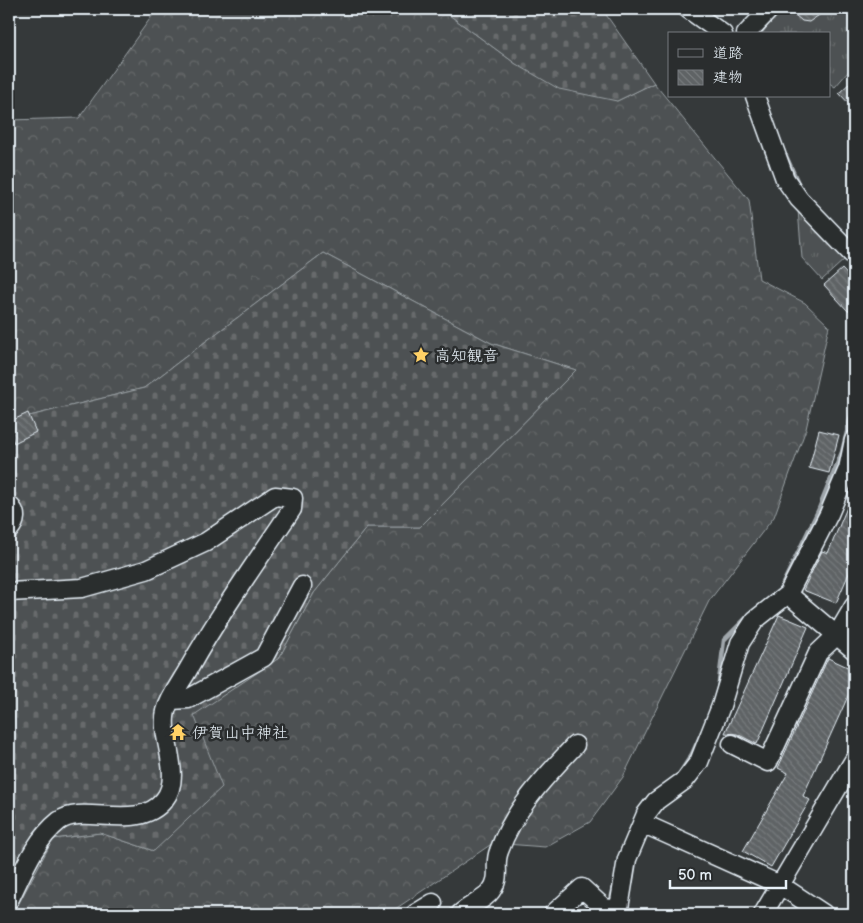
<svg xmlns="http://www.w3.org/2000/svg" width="863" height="923" font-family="'Balsamiq Sans','Klee One',sans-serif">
<defs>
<pattern id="grass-tufts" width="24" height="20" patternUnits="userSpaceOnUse" patternTransform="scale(1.25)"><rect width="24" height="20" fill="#4d5152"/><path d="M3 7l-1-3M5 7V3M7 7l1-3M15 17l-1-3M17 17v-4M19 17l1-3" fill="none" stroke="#676a6c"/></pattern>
<pattern id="forest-crowns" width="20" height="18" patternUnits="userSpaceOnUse" patternTransform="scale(1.25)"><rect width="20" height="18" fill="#4d5152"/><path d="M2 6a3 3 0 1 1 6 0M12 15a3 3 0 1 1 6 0" fill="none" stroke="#676a6c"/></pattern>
<pattern id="cemetery-stones" width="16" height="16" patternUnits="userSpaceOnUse" patternTransform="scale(1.25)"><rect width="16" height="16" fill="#4d5152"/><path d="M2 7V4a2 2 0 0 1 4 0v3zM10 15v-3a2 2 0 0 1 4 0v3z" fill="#676a6c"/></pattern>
<pattern id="building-back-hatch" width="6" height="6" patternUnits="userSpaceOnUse" patternTransform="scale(1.25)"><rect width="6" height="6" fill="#5f6365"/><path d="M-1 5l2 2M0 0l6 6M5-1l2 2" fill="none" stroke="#767a7c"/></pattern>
</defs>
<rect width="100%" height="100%" fill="#35393a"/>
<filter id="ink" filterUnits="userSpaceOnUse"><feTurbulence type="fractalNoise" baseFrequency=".02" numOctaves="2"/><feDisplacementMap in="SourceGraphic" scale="10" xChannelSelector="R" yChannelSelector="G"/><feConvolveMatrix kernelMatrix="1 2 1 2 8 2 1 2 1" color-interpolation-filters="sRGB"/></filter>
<g filter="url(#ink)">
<path fill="url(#grass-tufts)" stroke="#9aa1a5" d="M775 9H854V65L835 87 829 83V34H753Z
M798 210 845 259 822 280 802 258Z"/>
<path fill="url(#forest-crowns)" stroke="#9aa1a5" d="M157 9H441L516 64 617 101 654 83 749 200 759 279 805 303 829 326 806 429 774 517 709 601 623 777 590 822 545 847 493 843 388 914H13L53 839 100 833 154 851 193 715 279 658 314 593 367 527H420L576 370 491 343 323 253 144 388 9 421V120L79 118Z"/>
<path fill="url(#cemetery-stones)" stroke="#9aa1a5" d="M441 9H602L654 83 617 101 559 89 516 64Z
M323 253 491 343 576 370 420 527H367L314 593 279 658 194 715 222 787 154 851 100 833 53 839 13 914H9V421L144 388Z"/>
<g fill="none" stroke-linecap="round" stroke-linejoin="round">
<path stroke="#a0a7ac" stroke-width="4.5" d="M759 34 766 25
M786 156 798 183
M779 592 818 511 842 452 854 404
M718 690 724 640 750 614
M680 773 692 754 702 732
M610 905 615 881"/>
</g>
<path fill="url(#building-back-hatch)" stroke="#e8f1f8" d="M788 9H828L809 22 802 21Z
M854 79V109L839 93Z
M842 269 854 282V305L848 311 824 285Z
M28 413 36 432 14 443 9 431V422Z
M819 430 839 435 829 473 809 468Z
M853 493 854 562 836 603 803 590 822 551 828 553Z
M779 615 808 627 757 744 737 734 725 733Z
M828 658 854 670V683L803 796 810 800 771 867 743 851 788 773 778 768Z"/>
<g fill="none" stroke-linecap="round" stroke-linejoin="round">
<g stroke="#e8f1f8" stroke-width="21">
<path id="minor" d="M688 9 723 34
M746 34 770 9
M755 96 785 179 799 199 854 256
M9 505C18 513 16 522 9 530
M9 592 82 588 146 570 206 542 275 496 293 498 292 509C257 561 220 613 189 668 182 681 170 696 166 711 159 738 184 775 164 800 138 833 83 803 59 821 34 841 23 872 9 900
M788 594 854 650
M171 700 188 699 264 657 302 586
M732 744 768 762 818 653 837 635 854 606
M642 823 780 885 824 914
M415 914 433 903
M460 914C469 905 484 901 491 891 502 876 493 866 499 851 514 809 545 777 575 745
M553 914 582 888 604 908 619 910
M618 914 627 859 646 814 656 801 685 780 699 762 721 706 740 643 755 620 788 594 829 514 848 469 854 440
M763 914 854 760"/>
</g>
<use href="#minor" stroke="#2a2d2e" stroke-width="18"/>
</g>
</g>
<defs>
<g id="sight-bare" transform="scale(1.35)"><path d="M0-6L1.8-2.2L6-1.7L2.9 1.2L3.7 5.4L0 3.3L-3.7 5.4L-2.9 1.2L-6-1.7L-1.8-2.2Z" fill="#ffd166" stroke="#2a2d2e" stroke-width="2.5" paint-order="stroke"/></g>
<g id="temple-bare" transform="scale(1.35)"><path d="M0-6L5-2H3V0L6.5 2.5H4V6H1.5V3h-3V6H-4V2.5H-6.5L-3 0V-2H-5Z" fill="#ffd166" stroke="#2a2d2e" stroke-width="2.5" paint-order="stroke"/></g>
</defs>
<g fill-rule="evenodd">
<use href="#sight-bare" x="421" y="355"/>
<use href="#temple-bare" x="178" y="732"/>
</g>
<g text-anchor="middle" stroke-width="5" stroke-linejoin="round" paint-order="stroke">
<g font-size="16" fill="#e8f1f8" stroke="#2a2d2e" text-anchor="start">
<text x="435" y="361">高知観音</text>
<text x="192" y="738">伊賀山中神社</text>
</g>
</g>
<rect width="863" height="923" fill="none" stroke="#2a2d2e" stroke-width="30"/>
<rect x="15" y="15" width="833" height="893" fill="none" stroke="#e8f1f8" stroke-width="2" filter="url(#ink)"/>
<rect x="668" y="32" width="162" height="65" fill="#2a2d2e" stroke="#767b7f"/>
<rect x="678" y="49" width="25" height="8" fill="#2a2d2e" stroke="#767b7f"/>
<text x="713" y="58" font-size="15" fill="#e8f1f8">道路</text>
<rect x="678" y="70" width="25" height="15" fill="url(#building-back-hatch)" stroke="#767b7f"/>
<text x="713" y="82" font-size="15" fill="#e8f1f8">建物</text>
<path d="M670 880v8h116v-8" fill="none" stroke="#e8f1f8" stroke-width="2.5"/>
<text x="678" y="880" font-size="15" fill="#e8f1f8" stroke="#2a2d2e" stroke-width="4" paint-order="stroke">50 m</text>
</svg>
